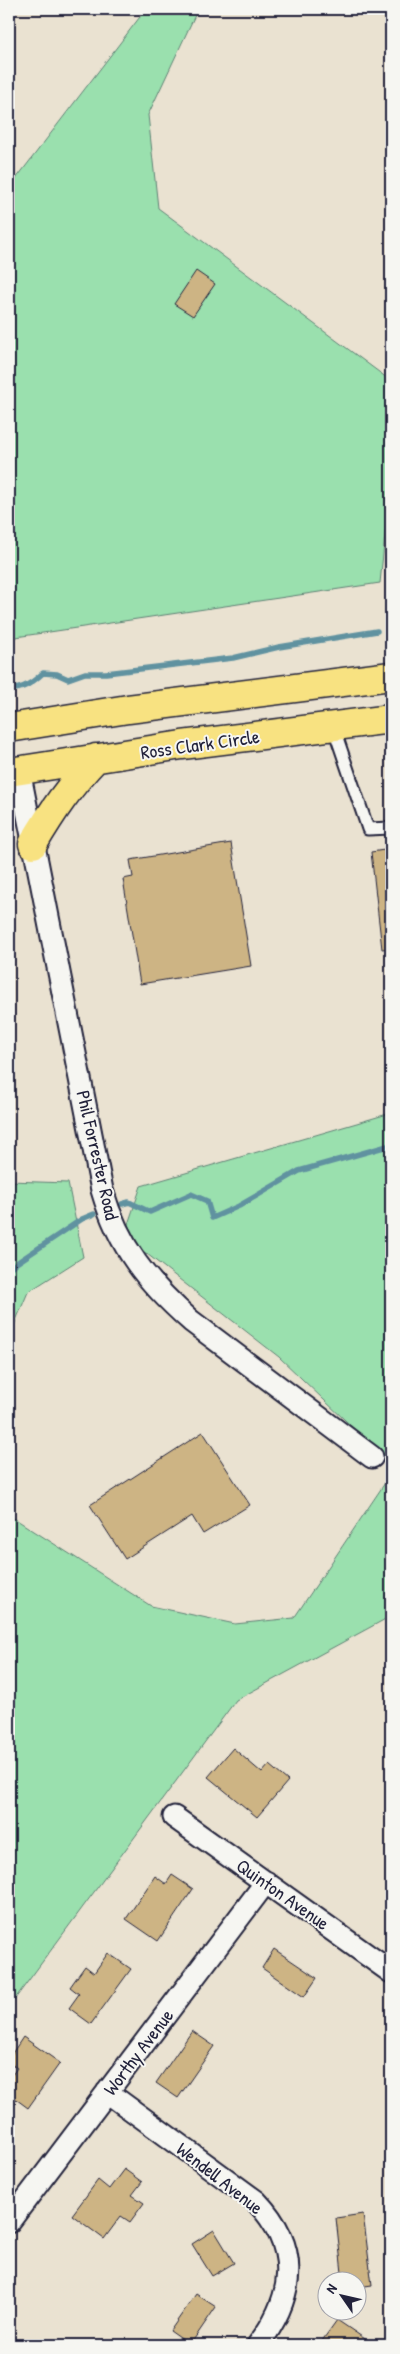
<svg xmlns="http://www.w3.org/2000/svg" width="400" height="2354" font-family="'Patrick Hand',sans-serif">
<rect width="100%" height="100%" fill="#eae2d1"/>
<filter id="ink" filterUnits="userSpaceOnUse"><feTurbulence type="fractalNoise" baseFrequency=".02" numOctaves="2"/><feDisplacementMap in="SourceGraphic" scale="10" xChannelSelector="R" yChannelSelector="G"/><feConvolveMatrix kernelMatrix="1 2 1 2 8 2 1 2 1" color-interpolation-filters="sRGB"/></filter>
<g filter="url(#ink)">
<path fill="#9ae0ae" stroke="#5e8174" d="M146 9H191L196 13 148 115 158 208 391 381V477L380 583 9 638V188Z
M391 1113V1464L279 1357 124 1236 141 1186Z
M9 1181 68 1183 83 1257 28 1292 9 1337Z
M391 1474V1616L236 1700 9 2007V1515L151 1606 235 1624 294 1618Z"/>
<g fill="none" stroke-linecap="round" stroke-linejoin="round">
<path stroke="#6192a0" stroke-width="5.5" d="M9 689C23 690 33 682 43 673L57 674 68 679 85 673H106L233 658 279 647 377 631
M122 1204 129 1202 150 1212 191 1194 207 1201 212 1218 239 1206 299 1171 391 1145
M9 1268 82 1219 94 1214"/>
</g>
<path fill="#cdb484" stroke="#22223b" d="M196 271 215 284 193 316 174 304Z
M231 843 251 966 140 984 123 879 133 877 130 860Z
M391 849V948L382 949 371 852Z
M203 1432 250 1505 203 1534 192 1516 125 1559 90 1505Z
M233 1748 262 1773 269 1765 288 1781 257 1817 208 1777Z
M172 1875 193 1889 158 1941 126 1919 155 1876 166 1884Z
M274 1949 317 1978 304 1997 262 1968Z
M108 1953 131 1969 91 2024 69 2008 79 1994 70 1987 85 1966 94 1973Z
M192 2031 214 2046 178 2098 156 2083Z
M23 2037 60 2063 28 2108 9 2094V2079L17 2068 9 2062V2058Z
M124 2169 142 2182 132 2195 144 2203 130 2222 121 2216 104 2239 72 2215 98 2180 109 2189Z
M363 2214 372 2285 358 2287V2282H343L336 2218Z
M214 2230 234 2263 212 2276 192 2244Z
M196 2294 216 2307 190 2345 170 2331Z
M337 2320 374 2345H319Z"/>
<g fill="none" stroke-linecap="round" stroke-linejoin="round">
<g stroke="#22223b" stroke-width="15">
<path id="service" d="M333 726 368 829 391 828"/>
</g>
<g stroke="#22223b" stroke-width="25">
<path id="minor" d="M19 770 102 1190C119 1248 147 1282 191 1321L372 1457
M174 1817 391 1972
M107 2092 256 2201C301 2248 295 2296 258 2345
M9 2222 266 1882"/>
</g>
<g stroke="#22223b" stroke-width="31">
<path id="trunk" d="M9 728 128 709 391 676
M9 772 182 745 391 719
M33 844C52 812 70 785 96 758"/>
</g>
<use href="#service" stroke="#f6f6f2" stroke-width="11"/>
<use href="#minor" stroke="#f6f6f2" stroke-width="21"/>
<use href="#trunk" stroke="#f8e281" stroke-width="28"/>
</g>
</g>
<g text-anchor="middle" stroke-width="4" stroke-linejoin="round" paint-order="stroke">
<g font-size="19" fill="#22223b" stroke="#f6f6f2">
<text transform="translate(200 744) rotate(-8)" y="7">Ross Clark Circle</text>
<text transform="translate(98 1155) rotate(77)" y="7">Phil Forrester Road</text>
<text transform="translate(283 1894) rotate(35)" y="7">Quinton Avenue</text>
<text transform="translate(138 2052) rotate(-53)" y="7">Worthy Avenue</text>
<text transform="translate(220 2178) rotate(38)" y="7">Wendell Avenue</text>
</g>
</g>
<rect width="400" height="2354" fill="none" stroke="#f6f6f2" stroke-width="30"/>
<rect x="15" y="15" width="370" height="2324" fill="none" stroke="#22223b" stroke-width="2" filter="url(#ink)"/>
<g transform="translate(342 2296) rotate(304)"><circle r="24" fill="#f6f6f2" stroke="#a1a1a9"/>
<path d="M0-4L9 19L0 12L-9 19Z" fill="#22223b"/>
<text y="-8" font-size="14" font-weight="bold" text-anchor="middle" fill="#22223b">N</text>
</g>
</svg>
